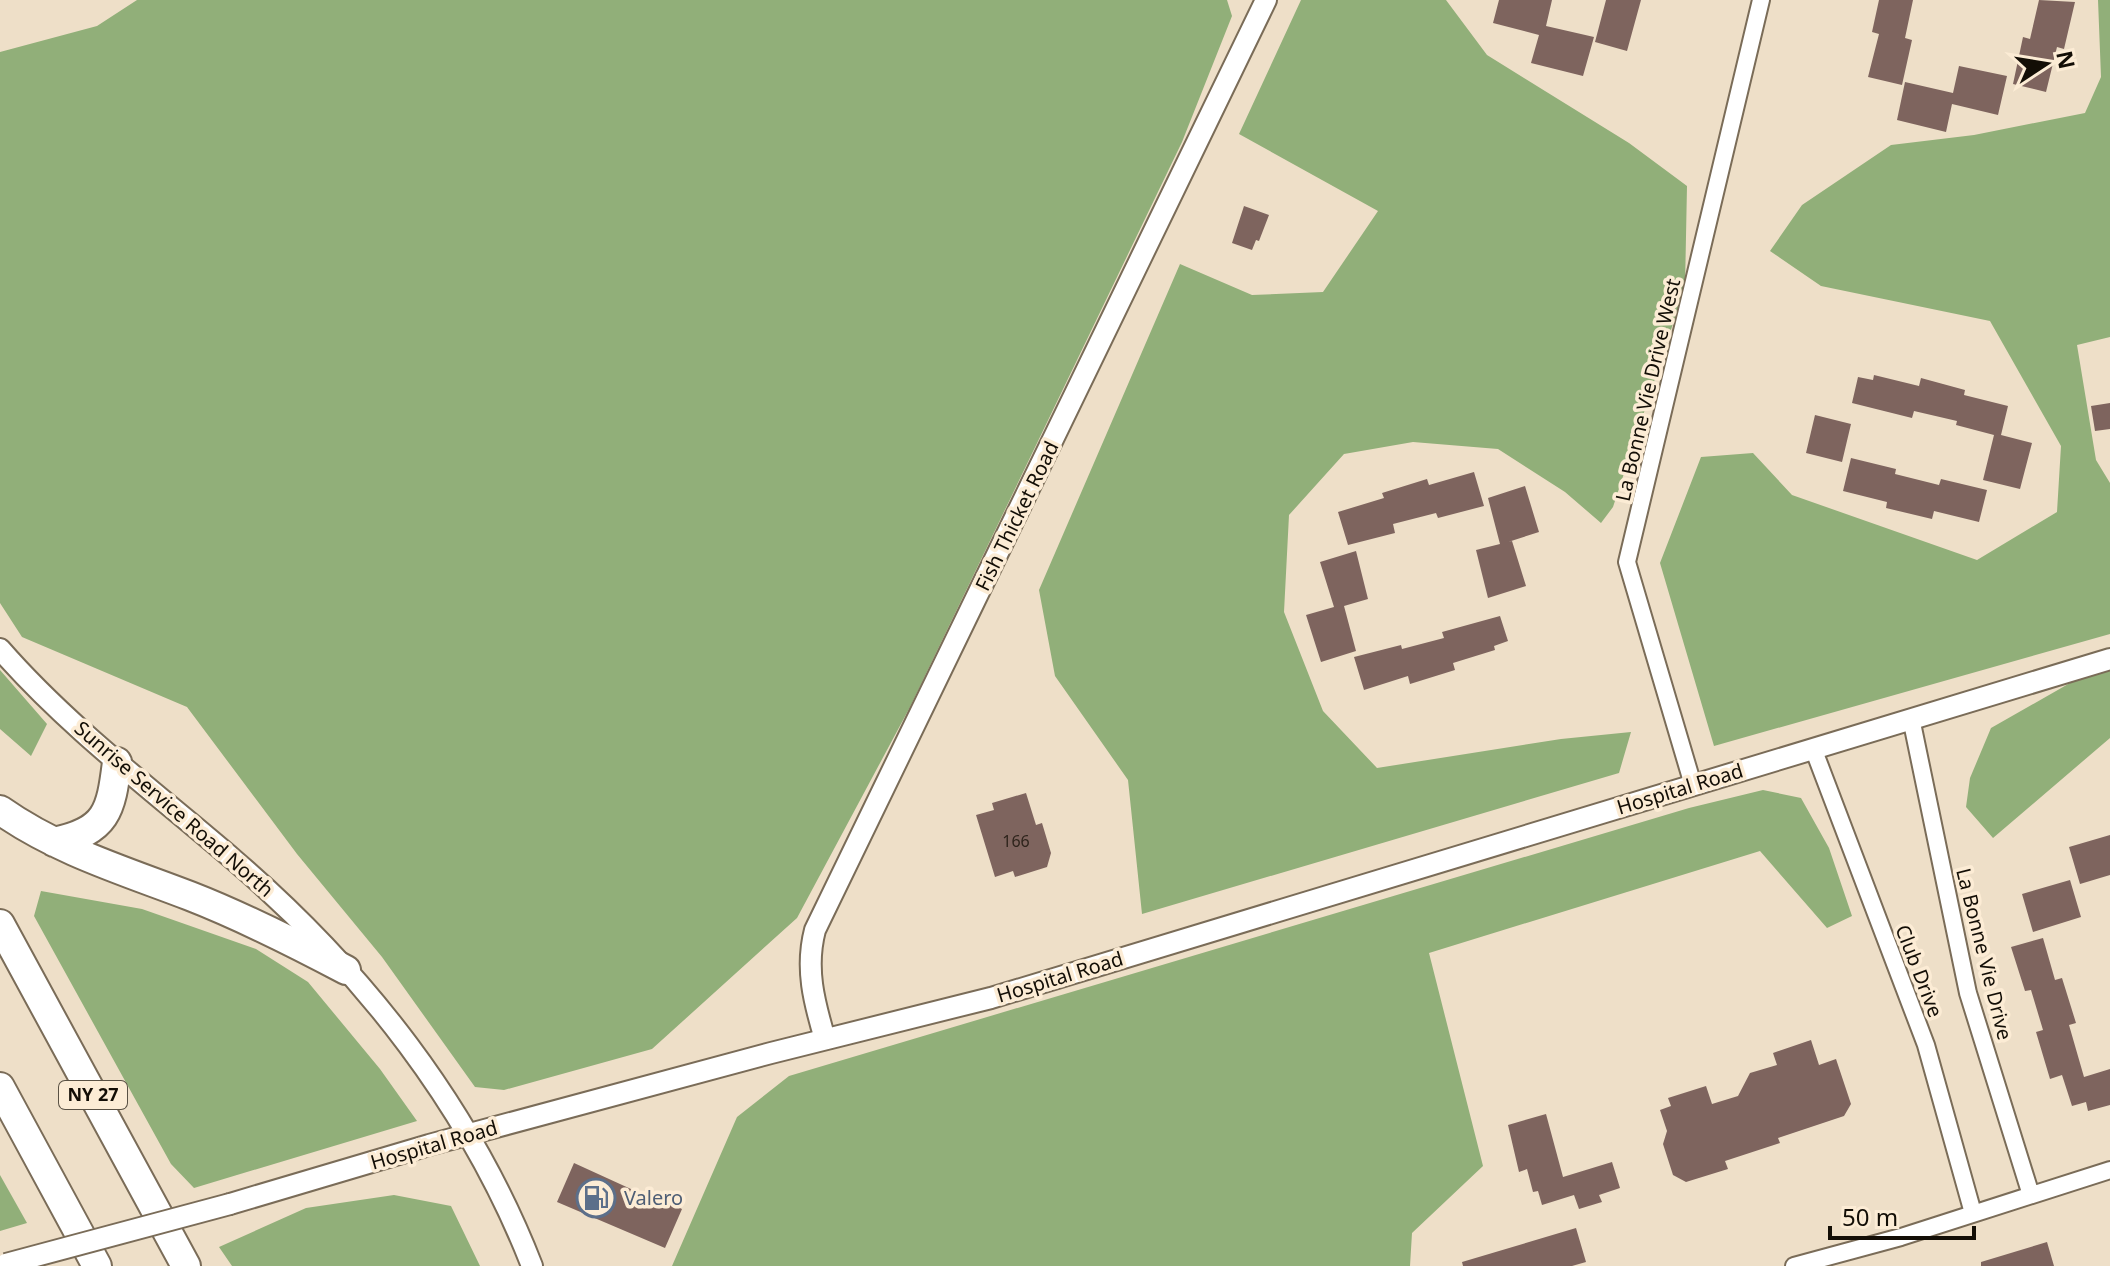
<svg xmlns="http://www.w3.org/2000/svg" width="2110" height="1266" font-family="'Noto Sans',sans-serif">
<rect width="100%" height="100%" fill="#eedfc8"/>
<path fill="#91af79" d="M137 0H1227L1232 16 1182 142 910 707 797 918 652 1049 504 1090 475 1087 382 957 297 854 187 707 22 637 0 603V52L97 26Z
M1301 0H1446L1487 55 1629 143 1687 186 1685 287 1613 507 1601 523 1565 492 1498 449 1413 442 1344 454 1289 515 1284 612 1323 711 1377 768 1561 739 1631 732 1619 773 1142 914 1128 780 1055 676 1039 590 1180 264 1252 295 1323 292 1378 211 1239 134Z
M2098 0H2110V337L2077 345 2096 460 2110 483V634L1714 746 1660 563 1701 457 1753 453 1792 495 1977 560 2057 512 2061 446 1990 321 1821 286 1770 251 1802 205 1891 145 1974 135 2085 113 2101 77Z
M0 670 47 724 31 756 0 729Z
M2110 670V738L1993 838 1966 807 1970 778 1991 728 2091 671Z
M1763 790 1801 798 1829 848 1852 916 1827 928 1760 851 1429 953 1483 1166 1412 1233 1410 1266H672L737 1117 789 1076 1689 808Z
M41 891 142 909 256 949 308 982 380 1069 417 1121 194 1188 171 1164 34 916Z
M0 1175 27 1223 0 1231Z
M394 1195 451 1206 480 1266H232L219 1247 306 1208Z"/>
<path fill="#7e645e" d="M1499 0H1552L1546 26 1594 37 1583 76 1531 63 1539 35 1493 23Z
M1606 0H1641L1627 51 1595 42Z
M1879 0H1913L1905 38 1912 40 1902 85 1868 77 1879 34 1872 32Z
M2039 0 2075 2 2064 49 2057 47 2046 92 2013 84 2023 37 2030 39Z
M1959 66 2007 76 1998 115 1952 104 1946 132 1897 120 1905 82 1953 93Z
M1244 206 1269 215 1259 241 1256 240 1252 250 1232 243Z
M1874 375 1919 386 1921 378 1965 390 1964 395 2008 406 2001 435 2032 443 2020 489 1983 480 1994 435 1956 425 1957 421 1914 411 1912 418 1852 403 1858 377 1873 380Z
M2110 403V429L2095 431 2091 406Z
M1815 415 1851 424 1842 462 1806 453Z
M1851 458 1896 469 1895 474 1939 485 1941 479 1987 490 1979 522 1934 511 1932 519 1886 508 1887 502 1843 491Z
M1474 472 1484 506 1438 518 1436 513 1393 524 1395 533 1348 545 1338 512 1384 498 1382 493 1427 479 1429 485Z
M1525 486 1539 532 1508 542 1512 541 1526 586 1488 598 1476 550 1500 544 1488 498Z
M1356 551 1368 599 1344 606 1356 651 1321 662 1306 615 1334 607 1320 562Z
M1500 616 1508 641 1494 646 1495 650 1453 663 1455 670 1410 684 1408 676 1364 690 1354 657 1401 645 1402 649 1444 638 1442 632Z
M1026 793 1036 825 1042 823 1051 853 1047 867 1015 877 1013 871 995 877 976 815 994 810 992 803Z
M2110 835V875L2080 884 2069 847Z
M2070 880 2081 917 2033 932 2022 894Z
M2043 938 2055 980 2062 978 2076 1023 2069 1025 2084 1077 2110 1069V1105L2088 1111 2086 1102 2072 1106 2062 1075 2050 1079 2036 1032 2043 1030 2031 990 2025 991 2011 947Z
M1811 1040 1819 1065 1836 1059 1851 1104 1844 1116 1778 1138 1780 1143 1725 1161 1728 1169 1686 1182 1673 1175 1663 1144 1667 1131 1660 1110 1671 1106 1668 1098 1706 1086 1712 1104 1738 1096 1750 1073 1777 1065 1773 1053Z
M1546 1114 1563 1177 1612 1162 1620 1188 1599 1195 1602 1202 1579 1209 1574 1195 1542 1205 1538 1191 1533 1192 1527 1169 1519 1172 1508 1125Z
M574 1163 655 1200 657 1197 682 1209 665 1248 557 1202Z
M1576 1228 1586 1262 1572 1266H1463L1462 1262Z
M2047 1242 2054 1266H1981V1262Z"/>
<g fill="none" stroke-linecap="round" stroke-linejoin="round">
<g stroke="#7a6c58" stroke-width="20">
<path id="minor" d="M1911 718 1968 993 2031 1195
M1813 748 1926 1045 1973 1213
M1693 785 1627 562 1761 0
M1794 1266 1901 1237 2110 1170"/>
</g>
<g stroke="#7a6c58" stroke-width="24">
<path id="tertiary" d="M0 649C69 728 155 792 234 860 363 971 470 1107 532 1266
M825 1039C814 1002 805 968 815 930L1266 0
M230 1204 429 1145 771 1053 991 998 2110 659"/>
</g>
<g stroke="#7a6c58" stroke-width="32">
<path id="motorway" d="M0 810C58 851 125 871 190 896 244 917 295 943 346 970
M54 842C107 831 111 811 117 762
M0 924 186 1266
M0 1087 97 1266"/>
</g>
<use href="#minor" stroke="#fff" stroke-width="16"/>
<use href="#tertiary" stroke="#fff" stroke-width="20"/>
<use href="#motorway" stroke="#fff" stroke-width="28"/>
<g stroke="#7a6c58" stroke-width="24" stroke-linecap="butt">
<path id="tertiary-bridge" d="M6 1264 230 1204"/>
</g>
<use href="#tertiary-bridge" stroke="#fff" stroke-width="20"/>
</g>
<defs>
<g id="fuel-ring" transform="scale(2)"><circle r="9.5" fill="#fcecd5" stroke="#5c6f8a" stroke-width="1.5"/><path d="M-5.5-6h7V0h2V4h1.3V-2.5L3-4.5l.8-.8L6-3V5H2.5V1h-1V6h-7ZM-4.2-4.7v3.2H.2V-4.7Z" fill="#5c6f8a"/></g>
</defs>
<g fill-rule="evenodd">
<use href="#fuel-ring" x="596" y="1198"/>
</g>
<g text-anchor="middle" stroke-width="7" stroke-linejoin="round" paint-order="stroke">
<g font-size="16" fill="#2e241c">
<text x="1016" y="847">166</text>
</g>
<rect fill="#fcecd5" stroke="#595144" stroke-width="2" x="59" y="1081" width="68" height="28" rx="6"/>
<g font-size="18" font-weight="bold" fill="#130e06">
<text x="93" y="1101">NY 27</text>
</g>
<g font-size="20" fill="#130e06" stroke="#fcecd5">
<text transform="translate(1648 390) rotate(-77)" y="7">La Bonne Vie Drive West</text>
<text transform="translate(1017 516) rotate(-64)" y="7">Fish Thicket Road</text>
<text transform="translate(1680 789) rotate(-17)" y="7">Hospital Road</text>
<text transform="translate(174 809) rotate(41)" y="7">Sunrise Service Road North</text>
<text transform="translate(1984 954) rotate(76)" y="7">La Bonne Vie Drive</text>
<text transform="translate(1919 971) rotate(69)" y="7">Club Drive</text>
<text transform="translate(1060 977) rotate(-17)" y="7">Hospital Road</text>
<text transform="translate(434 1145) rotate(-16)" y="7">Hospital Road</text>
</g>
<g font-size="20" fill="#4e5e75" stroke="#fcecd5" text-anchor="start">
<text x="624" y="1205">Valero</text>
</g>
</g>
<g transform="translate(2046 64) rotate(78)" stroke="#fcecd5" stroke-width="6" paint-order="stroke">
<path d="M0-6L14 30L0 20L-14 30Z" fill="#130e06"/>
<text y="-12" font-size="22" font-weight="bold" text-anchor="middle" fill="#130e06">N</text>
</g>
<path d="M1830 1226v12h144v-12" fill="none" stroke="#130e06" stroke-width="4"/>
<text x="1842" y="1226" font-size="24" fill="#130e06" stroke="#fcecd5" stroke-width="6" paint-order="stroke">50 m</text>
</svg>
